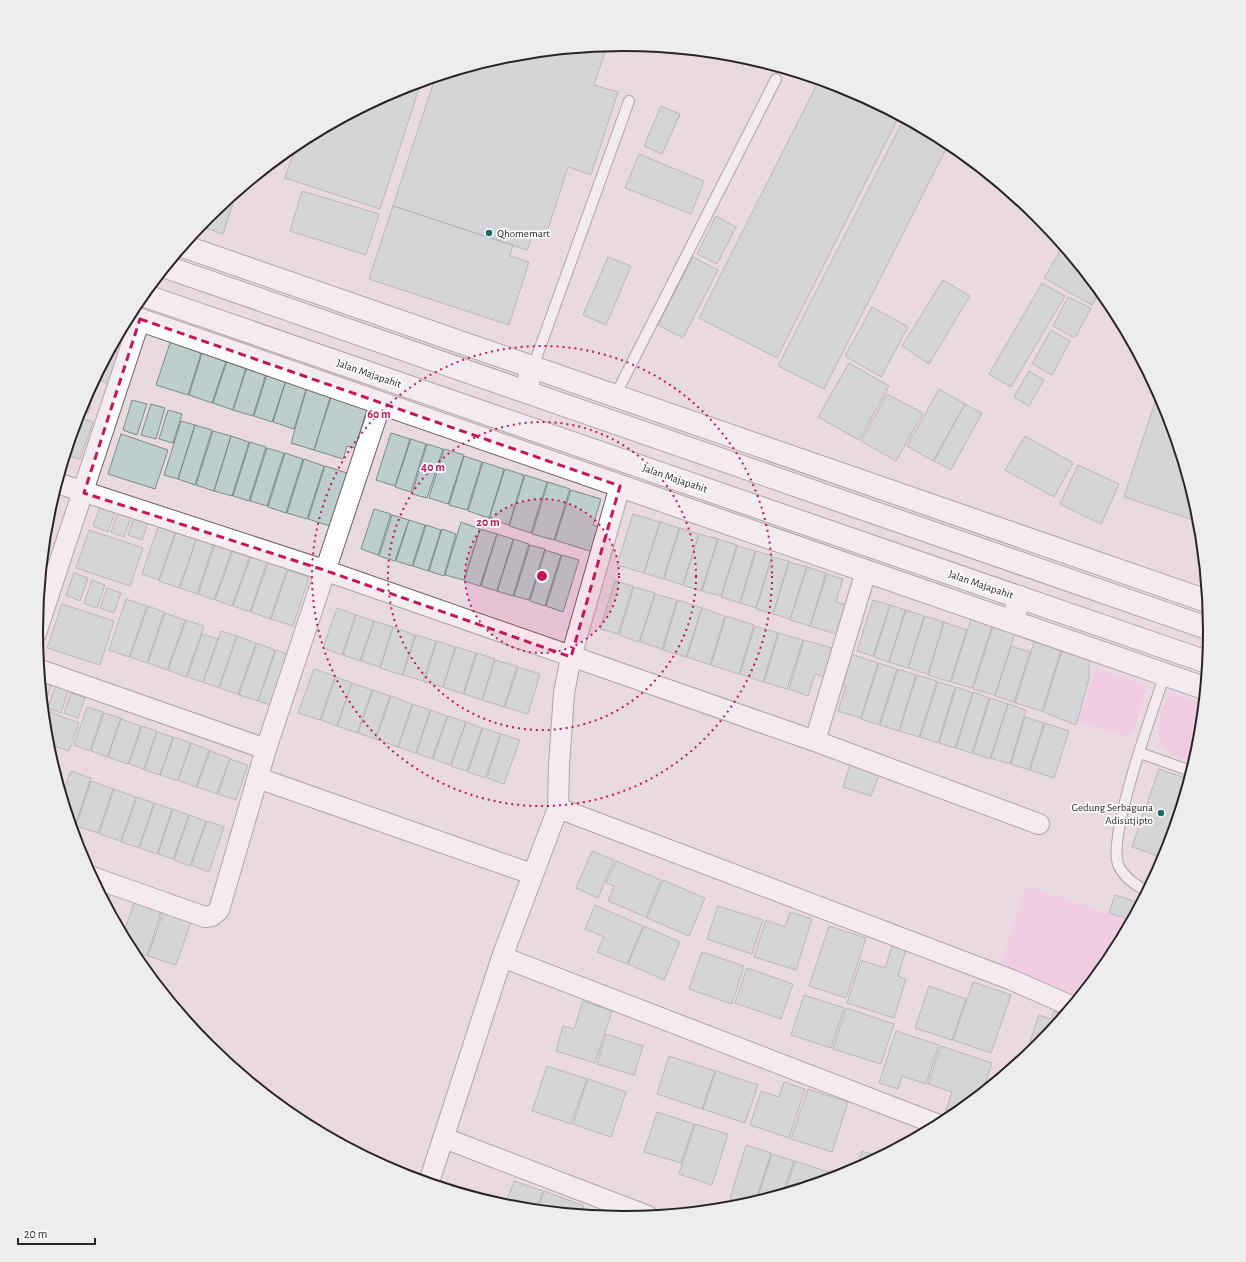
<svg xmlns="http://www.w3.org/2000/svg" width="1246" height="1262" font-family="'Alegreya Sans',sans-serif">
<rect width="100%" height="100%" fill="#e9dae2"/>
<path fill="#f8bddf" d="M1096 668 1147 685 1135 728 1127 737 1078 722Z
M1169 692 1203 704 1199 746 1194 761C1187 759 1176 757 1170 753 1149 738 1163 711 1169 692Z
M1026 886 1131 921 1111 957 1068 1009 995 982Z"/>
<path fill="#bdcfcc" stroke="#7b8b88" d="M607 46 594 85 618 92 591 175 568 167 545 238 533 234 527 250 393 206 435 78 509 55Z
M819 80 848 89 899 116 777 358 699 318Z
M421 82 380 209 285 178 297 143 399 89Z
M661 106 680 114 662 154 644 146Z
M904 119 949 143 824 389 778 366Z
M639 154 704 181 691 214 625 188Z
M302 191 379 214 366 255 290 231Z
M237 192 233 203 226 201Z
M226 201 233 203 223 234 200 226 208 216Z
M393 206 513 245 510 256 529 262 509 325 369 279Z
M716 216 736 227 717 264 697 254Z
M1063 246 1100 291 1092 305 1044 278Z
M608 257 631 266 606 325 583 315Z
M693 257 718 270 683 338 658 325Z
M943 280 970 296 929 364 902 346Z
M1042 283 1065 296 1011 387 989 374Z
M1068 297 1091 308 1075 338 1053 326Z
M872 307 908 327 881 377 845 356Z
M1051 330 1070 341 1052 375 1032 364Z
M172 337 203 347 188 395 156 385Z
M204 347 228 355 212 403 189 395Z
M111 350 121 353 110 384 95 379Z
M229 355 248 361 233 410 213 403Z
M249 361 268 367 253 416 233 410Z
M849 363 889 386 859 440 818 417Z
M269 368 288 374 272 422 254 416Z
M1029 371 1044 380 1029 406 1014 397Z
M288 374 309 380 294 429 273 422Z
M309 380 333 388 314 450 291 443Z
M91 386 96 388 88 413 80 410Z
M334 388 370 399 355 448 347 446 343 459 314 450Z
M939 389 965 404 933 461 907 446Z
M1158 393 1165 407 1199 522 1124 497Z
M887 394 923 413 896 461 861 441Z
M132 400 147 404 137 435 123 430Z
M151 404 165 408 156 439 141 435Z
M965 404 982 413 951 470 934 461Z
M168 410 182 414 173 443 159 439Z
M78 417 93 422 80 459 66 455Z
M181 421 195 425 178 479 164 475Z
M195 425 212 430 195 485 178 479Z
M213 431 231 436 214 491 196 485Z
M391 433 410 439 395 486 376 480Z
M121 434 168 450 155 489 108 474Z
M231 436 249 442 232 496 214 491Z
M1025 436 1073 463 1054 497 1005 470Z
M411 439 426 444 411 492 395 487Z
M250 442 266 447 249 501 233 496Z
M427 444 443 449 427 498 412 494Z
M267 448 284 453 267 506 250 501Z
M444 449 464 455 448 504 429 498Z
M285 453 303 459 286 513 268 507Z
M464 456 482 462 467 510 449 505Z
M304 459 324 466 307 519 287 513Z
M483 462 504 469 489 518 468 511Z
M1078 465 1119 484 1101 524 1060 504Z
M325 466 347 473 330 526 308 519Z
M505 469 524 475 509 525 489 519Z
M525 475 547 482 531 533 509 526Z
M548 482 570 489 554 540 532 534Z
M571 490 601 499 593 525 601 528 593 552 555 540Z
M53 496 56 497 48 520 47 516Z
M101 504 116 509 108 532 93 526Z
M374 509 391 514 378 555 361 549Z
M119 510 132 514 124 537 111 532Z
M633 514 660 522 644 573 617 565Z
M135 515 149 520 142 540 128 535Z
M392 515 409 520 395 561 379 556Z
M409 520 425 525 412 566 396 561Z
M461 522 480 529 464 580 445 575Z
M660 522 679 528 663 579 644 573Z
M159 524 176 530 159 580 142 574Z
M426 525 441 530 428 571 413 566Z
M680 528 699 534 683 585 664 579Z
M46 529 51 530 44 548Z
M442 529 456 534 444 576 429 571Z
M480 529 497 534 480 586 464 581Z
M89 530 143 548 130 586 76 568Z
M177 530 197 537 179 588 159 581Z
M497 534 513 539 497 591 481 586Z
M699 534 718 539 701 591 683 585Z
M197 537 214 543 197 594 180 588Z
M514 539 529 544 513 596 497 591Z
M718 539 737 545 721 596 702 591Z
M215 544 232 550 214 600 198 594Z
M530 545 545 549 529 600 514 596Z
M737 546 755 551 740 603 721 597Z
M233 550 250 556 232 606 215 600Z
M545 550 561 555 545 606 530 601Z
M756 551 772 556 756 608 740 603Z
M562 555 579 560 563 612 546 606Z
M251 556 267 562 250 612 233 606Z
M772 557 789 561 773 614 756 609Z
M789 562 807 567 790 619 773 614Z
M268 563 287 569 270 619 251 612Z
M807 567 826 573 810 626 790 620Z
M288 570 309 577 293 626 271 619Z
M74 573 88 578 80 601 66 595Z
M827 574 843 579 836 602 851 606 842 636 810 626Z
M92 580 105 585 97 608 84 603Z
M615 581 633 586 618 634 600 629Z
M634 587 655 593 639 642 619 635Z
M107 588 121 593 114 613 100 608Z
M655 594 677 600 662 649 640 642Z
M126 599 147 606 129 657 109 650Z
M678 600 702 608 686 657 663 650Z
M873 600 890 605 873 656 857 651Z
M62 604 114 621 100 665 47 648Z
M890 605 905 610 889 662 874 657Z
M148 606 164 612 147 663 130 657Z
M337 608 356 615 342 655 323 648Z
M702 608 725 616 710 665 687 657Z
M906 610 924 616 908 668 889 662Z
M165 613 185 620 167 670 148 663Z
M356 615 374 621 360 661 343 655Z
M726 616 754 625 739 674 711 665Z
M925 616 944 622 928 674 908 668Z
M971 619 992 626 972 688 951 682Z
M186 620 204 626 186 677 168 670Z
M374 621 393 627 380 667 361 661Z
M944 622 967 630 950 682 928 675Z
M755 626 778 633 763 682 740 674Z
M993 626 1015 633 995 695 973 689Z
M393 627 415 635 402 675 380 668Z
M221 631 237 636 219 688 203 682Z
M779 633 803 640 787 689 764 682Z
M202 634 218 639 203 682 187 677Z
M416 635 436 641 423 681 403 675Z
M237 636 256 643 238 694 219 688Z
M1036 636 1063 644 1042 711 1015 703Z
M804 640 836 649 827 678 815 674 808 696 789 689Z
M437 641 455 647 443 687 424 682Z
M257 643 275 650 258 701 239 695Z
M1064 644 1093 653 1089 664V679L1076 725 1043 712Z
M1011 646 1030 652 1014 702 995 696Z
M456 647 476 653 463 694 443 687Z
M276 650 294 656 276 707 258 701Z
M477 653 495 659 482 700 464 694Z
M848 653 878 663 861 718 838 711 846 686 838 684Z
M495 660 517 666 504 707 482 700Z
M879 663 897 669 879 725 861 719Z
M518 667 540 674 528 714 505 707Z
M314 669 335 676 320 720 298 713Z
M898 669 916 675 899 731 880 725Z
M917 675 937 681 919 737 899 731Z
M336 677 352 683 337 726 321 720Z
M41 679 52 683 44 706 43 705Z
M938 682 955 687 938 743 920 737Z
M352 683 372 690 357 733 337 726Z
M56 685 68 690 61 713 48 708Z
M956 687 973 693 955 748 939 743Z
M373 690 390 696 375 739 358 733Z
M973 692 989 698 972 753 956 748Z
M71 693 85 698 78 718 64 713Z
M391 696 412 704 398 747 376 739Z
M990 698 1008 704 990 759 973 753Z
M413 704 430 710 416 753 398 747Z
M1008 704 1026 710 1010 764 991 758Z
M87 707 103 712 90 751 74 745Z
M44 710 79 723 69 751 47 744Z
M431 710 447 716 432 759 416 753Z
M104 713 121 718 107 757 91 751Z
M448 716 466 722 450 765 433 759Z
M1025 717 1044 723 1029 770 1011 764Z
M121 719 141 726 128 764 108 757Z
M466 722 482 728 467 771 451 766Z
M1045 723 1069 731 1054 778 1030 770Z
M142 726 157 731 144 769 129 764Z
M483 728 501 734 485 778 468 772Z
M157 732 173 737 160 775 144 770Z
M501 734 520 740 504 784 487 778Z
M174 737 191 743 178 781 160 775Z
M191 743 209 750 196 787 178 780Z
M210 751 230 758 217 794 197 787Z
M230 759 248 765 236 800 218 794Z
M850 765 879 775 871 796 843 787Z
M1159 769 1188 779 1164 858 1132 847Z
M55 770 62 772 58 782Z
M71 771 91 778 75 826 71 825 62 795Z
M91 781 113 789 98 833 76 826Z
M114 789 136 797 121 841 99 834Z
M137 797 154 803 139 848 121 842Z
M155 803 172 809 157 854 139 848Z
M173 809 189 815 173 859 158 854Z
M189 815 206 821 190 866 174 860Z
M207 821 224 827 209 872 191 865Z
M592 851 614 860 598 898 576 888Z
M616 861 661 880 646 917 608 901 614 886 606 883Z
M663 880 705 898 689 936 647 918Z
M94 881 113 888 107 905Z
M1115 895 1140 903 1131 920 1109 913Z
M135 900 162 909 147 956 131 950 123 935Z
M595 905 643 926 627 964 597 952 604 937 585 929Z
M718 906 763 920 752 954 707 939Z
M164 910 192 919 176 965 148 956Z
M790 912 812 919 796 970 754 957 766 920 785 927Z
M644 926 680 942 664 980 628 964Z
M829 926 866 938 846 998 809 986Z
M892 946 906 950 898 976 906 979 894 1018 847 1003 861 960 885 968Z
M702 952 744 966 732 1004 689 989Z
M747 968 793 984 781 1019 735 1003Z
M973 982 1011 995 991 1053 953 1040Z
M929 986 966 999 952 1040 915 1028Z
M804 995 844 1008 831 1048 791 1035Z
M583 1001 612 1011 595 1063 556 1051 563 1026 574 1029Z
M846 1008 894 1024 881 1064 833 1049Z
M1054 1011 1064 1015 1038 1046 1025 1057 1039 1015 1051 1019Z
M896 1031 939 1045 926 1084 902 1076 898 1089 879 1083Z
M606 1034 643 1046 634 1075 597 1064Z
M941 1046 992 1063 983 1091 955 1114 946 1111 952 1092 928 1084Z
M669 1056 715 1071 702 1109 657 1094Z
M547 1066 587 1079 571 1124 532 1111Z
M716 1071 758 1085 745 1123 703 1109Z
M588 1079 626 1092 611 1137 573 1124Z
M784 1082 805 1089 789 1138 750 1125 761 1091 779 1097Z
M808 1089 848 1102 832 1152 791 1139Z
M657 1112 694 1124 681 1163 644 1152Z
M695 1124 728 1134 712 1185 679 1174Z
M746 1145 771 1153 756 1201 747 1204 730 1199Z
M862 1151 879 1157 856 1169Z
M772 1154 794 1161 783 1193 766 1198 758 1196Z
M795 1161 840 1176 785 1192Z
M514 1181 543 1191 537 1209 505 1206Z
M544 1191 584 1206 582 1214 537 1210Z"/>
<g fill="none" stroke-linecap="round" stroke-linejoin="round">
<g stroke="#6b5e65" stroke-width="12">
<path id="lane" d="M533 367 629 101
M615 396 776 79
M1140 753 1191 771
M1147 891C1135 885 1123 877 1118 864 1108 834 1153 710 1165 674"/>
</g>
<g stroke="#6b5e65" stroke-width="22">
<path id="street" d="M57 483 324 570 815 741 1039 824
M36 633 140 319
M40 670 266 749
M815 741 866 571
M258 778 532 874
M558 808 1012 980 1071 1006
M92 877 205 917 212 916 219 910 266 749 381 403
M502 957 939 1125
M444 1138 648 1216
M429 1182 502 957 558 808 559 765 564 693 571 657 620 486"/>
</g>
<g stroke="#6b5e65" stroke-width="24">
<path id="secondary" d="M183 246 1207 601
M129 316 1204 688"/>
</g>
<g stroke="#6b5e65" stroke-width="24">
<path id="highway" d="M166 267 1210 629
M143 295 1207 662
M525 391 533 367
M1012 621 1020 597"/>
</g>
<use href="#lane" stroke="#fff" stroke-width="10"/>
<use href="#street" stroke="#fff" stroke-width="20"/>
<use href="#secondary" stroke="#fff" stroke-width="22"/>
<use href="#highway" stroke="#fff" stroke-width="22"/>
</g>
<path d="M0 0H1246V1262H0ZM140 319 620 486 571 657 324 570 84 493Z" fill="#e9dae2" fill-opacity=".55" fill-rule="evenodd"/>
<path fill="none" stroke="#c2185b" stroke-width="3" stroke-dasharray="8 5" stroke-linejoin="round" d="M140 319 620 486 571 657 324 570 84 493Z"/>
<circle cx="542" cy="576" r="77" fill="#c2185b" fill-opacity=".12"/>
<g fill="none" stroke="#c2185b" stroke-width="2" stroke-dasharray="2 4">
<circle cx="542" cy="576" r="77"/>
<circle cx="542" cy="576" r="154"/>
<circle cx="542" cy="576" r="230"/>
</g>
<g fill="#1e6861" stroke="#fff" stroke-width="1.5">
<circle cx="489" cy="233" r="4"/>
<circle cx="1161" cy="813" r="4"/>
</g>
<g text-anchor="middle" stroke-width="3.5" stroke-linejoin="round" paint-order="stroke">
<g font-size="11" fill="#292426" stroke="#fff" text-anchor="start">
<text x="497" y="237">Qhomemart</text>
<text x="1153" y="811" text-anchor="end">Gedung Serbaguna<tspan x="1153" dy="13">Adisutjipto</tspan></text>
</g>
<g font-size="11" fill="#292426" stroke="#fff">
<text transform="translate(369 373) rotate(19)" y="4">Jalan Majapahit</text>
<text transform="translate(675 478) rotate(19)" y="4">Jalan Majapahit</text>
<text transform="translate(981 584) rotate(19)" y="4">Jalan Majapahit</text>
</g>
</g>
<path d="M0 0H1246V1262H0ZM43 631a580 580 0 1 1 1160 0a580 580 0 1 1-1160 0Z" fill="#eeedee" fill-rule="evenodd"/>
<path fill="none" stroke="#292426" stroke-width="2" d="M43 631a580 580 0 1 1 1160 0a580 580 0 1 1-1160 0Z"/>
<circle cx="542" cy="576" r="6" fill="#c2185b" stroke="#fff" stroke-width="2"/>
<g font-size="12" text-anchor="middle" font-weight="bold" fill="#c2185b" stroke="#fff" stroke-width="3.5" stroke-linejoin="round" paint-order="stroke">
<text x="379" y="418">60 m</text>
<text x="433" y="471">40 m</text>
<text x="488" y="526">20 m</text>
</g>
<path d="M18 1238v6h77v-6" fill="none" stroke="#292426" stroke-width="2"/>
<text x="24" y="1238" font-size="12" fill="#292426" stroke="#ffffff" stroke-width="3" paint-order="stroke">20 m</text>
</svg>
